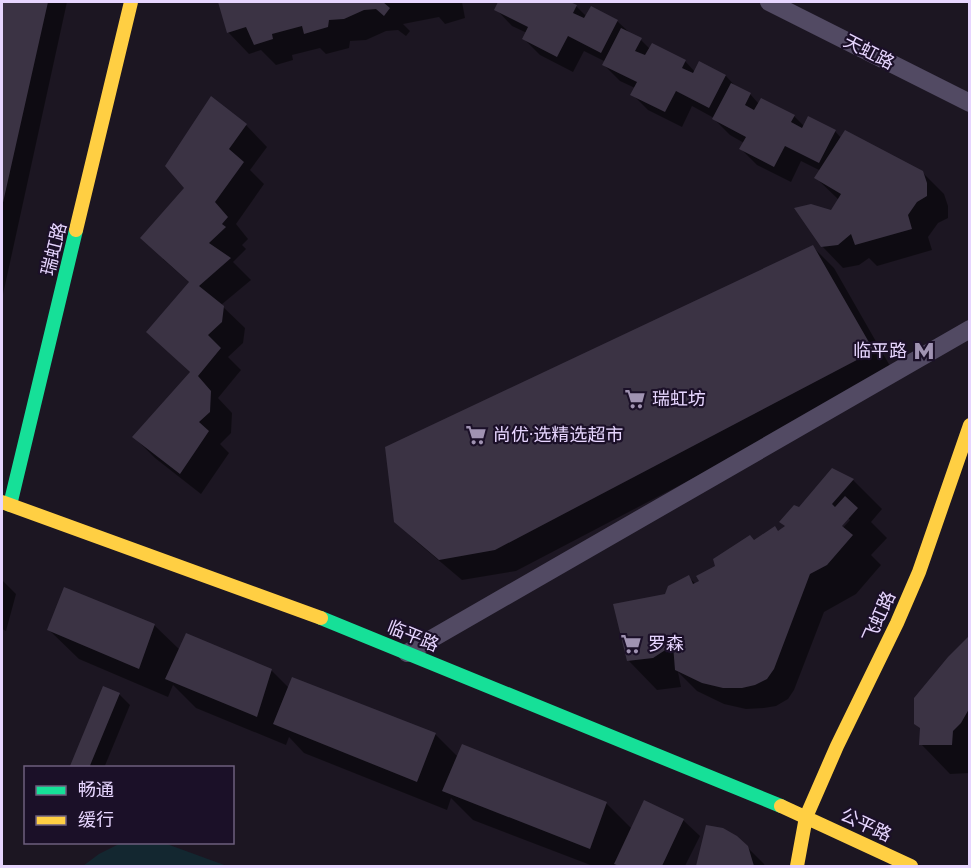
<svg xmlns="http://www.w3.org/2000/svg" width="971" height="868" font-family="'Roboto Condensed','Noto Sans SC',sans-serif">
<rect width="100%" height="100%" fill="#1c1622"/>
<path fill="#132730" d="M123 842 164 843 227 866H83L99 854Z"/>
<path fill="#0007" fill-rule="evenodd" d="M2 2H67L2 299Z
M226 2H464H462L465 18 445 24 439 17 403 24 410 31 406 36 398 30 386 31 366 40 350 41 349 48 326 54 320 48 292 55 293 60 276 65 261 50 249 54 228 32 220 3Z
M500 2H567L576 6 587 17 617 21 631 34 641 40 650 49 685 61 695 72 700 63 726 76 737 88 750 94 759 104 794 116 804 126 835 131 841 138 922 172 944 194 948 206V218L938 223 928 237 932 250 877 266 869 258 859 265 843 268 822 246 832 211 839 200 816 178 821 171 801 161 791 182 757 165 741 149 744 143 730 135 714 119V118L692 106 682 127 648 110 632 94 635 88 620 81 604 65 606 62 584 51 573 72 540 55 524 39 527 33 512 26 496 9Z
M212 98 246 125 267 147 250 170 264 184 236 224 248 239 242 245 246 249 233 262 251 280 221 305 245 328 243 343 228 357 241 370 218 398 232 413 231 433 220 444 229 453 201 494 155 458 134 437 191 373 148 332 190 283 163 259 186 188Z
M813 247 834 268 894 373 516 571 462 580 417 542 395 521Z
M833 470 853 480 882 509 871 522 887 538 871 555 881 565 856 594 824 612 794 690 788 699 776 706 764 708 746 709 724 704 697 691 678 672 681 687 657 690 628 660 666 595 688 577 696 584 716 567 754 541 779 532 787 527ZM848 518 850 520 839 532 836 530Z
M2 580 16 594 6 631 2 629Z
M154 625 180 650 271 670 289 688 435 734 458 757 606 803 632 829 683 820 700 836 685 866H593L473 820 451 798 447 810 304 753 289 737 286 745 196 708 173 685 168 697 79 659 49 630Z
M970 638V773L950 774 921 744 950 658Z
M119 694 130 705 104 768H74Z
M707 826 747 847 764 864 765 866H697Z"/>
<path fill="#3b3344" d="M2 2H48L2 207Z
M218 2H383L390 8 384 16 376 9 364 10 344 19 329 20 328 27 304 34 302 26 272 34 273 39 254 45 246 27 227 33Z
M498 2H570L577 5 573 13 584 18 591 6 618 20 601 53 568 36 557 57 522 39 528 27 494 10Z
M621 28 642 38 635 51 645 55 652 43 686 60 682 68 693 73 699 61 726 75 709 108 676 91 665 112 630 95 637 82 602 65Z
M731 83 751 93 745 105 754 110 761 98 795 115 791 122 802 128 808 116 836 130 819 163 785 146 774 167 739 149 746 137 712 119Z
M211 96 247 124 229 149 244 162 215 202 228 217 222 224 226 227 209 243 231 258 199 286 224 306 222 322 208 335 221 348 198 376 211 391 210 412 199 422 209 431 180 474 132 437 190 372 146 332 189 282 140 238 184 188 165 166Z
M845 130 923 171 927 183V196L917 202 908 215 912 229 855 245 851 234 838 245 821 247 794 208 811 204 831 210 841 194 814 178Z
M813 245 874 351 495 550 439 560 394 522 385 447Z
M832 468 854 479 832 504 835 507 845 496 858 508 842 526 853 535 827 565 810 574 774 669 767 679 755 685 742 688H723L702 683 675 670 673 645 653 658 627 661 613 604 665 594 668 586 689 575 693 584 699 581 696 576 715 566 713 559 750 535 754 540 775 526 778 531 785 526 779 522 794 505 799 507Z
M64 587 155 624 139 669 47 630Z
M186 633 272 669 257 717 165 679Z
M969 636V709L961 723 953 731 952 745H919L920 728 914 724V698L948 657Z
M292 677 436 733 417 782 273 724Z
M103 686 120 693 89 768H75L70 766Z
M462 744 607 802 590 849 442 791Z
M644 800 684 819 662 866H619L614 864Z
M706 825 723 828 737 836 748 846 754 866H696Z"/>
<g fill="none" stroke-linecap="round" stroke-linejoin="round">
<path stroke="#524a63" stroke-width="18" d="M769 2 970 103
M407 653 970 329"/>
<path stroke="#16e098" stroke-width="14" d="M10 505 76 230
M321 618 781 806"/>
<path stroke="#ffcf43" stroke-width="14" d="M76 230 131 2
M2 502 321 618
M781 806 911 866
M797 866 806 817 837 746 897 623 919 572 970 425"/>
</g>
<defs>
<g id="metro-bare" transform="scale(1.62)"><path d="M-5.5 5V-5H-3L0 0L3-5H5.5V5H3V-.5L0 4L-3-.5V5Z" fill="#a093b2" stroke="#1b1028" stroke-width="2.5" paint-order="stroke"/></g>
<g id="supermarket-bare" transform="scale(1.62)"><path d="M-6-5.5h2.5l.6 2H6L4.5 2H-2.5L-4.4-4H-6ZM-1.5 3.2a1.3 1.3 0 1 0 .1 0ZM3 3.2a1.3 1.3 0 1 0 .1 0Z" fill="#a093b2" stroke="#1b1028" stroke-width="2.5" paint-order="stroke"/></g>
</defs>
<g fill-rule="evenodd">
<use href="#metro-bare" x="924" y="351"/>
<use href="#supermarket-bare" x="635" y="399"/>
<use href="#supermarket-bare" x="476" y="435"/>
<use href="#supermarket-bare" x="631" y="644"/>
</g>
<g text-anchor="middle" stroke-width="4.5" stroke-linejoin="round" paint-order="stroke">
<g font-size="18" fill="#e7d6ff" stroke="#1b1028">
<text transform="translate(869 52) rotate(27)" y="6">天虹路</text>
<text transform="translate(54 249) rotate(-76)" y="6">瑞虹路</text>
<text transform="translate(879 617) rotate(-66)" y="6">飞虹路</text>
<text transform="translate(413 636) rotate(22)" y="6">临平路</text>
<text transform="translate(866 825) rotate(25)" y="6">公平路</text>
</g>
<g font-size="18" fill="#e7d6ff" stroke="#1b1028" text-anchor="start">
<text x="907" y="357" text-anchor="end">临平路</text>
<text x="652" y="405">瑞虹坊</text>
<text x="493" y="441">尚优·选精选超市</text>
<text x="648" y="650">罗森</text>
</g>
</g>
<rect width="971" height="868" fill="none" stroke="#e7d6ff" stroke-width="6"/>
<rect x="24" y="766" width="210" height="78" fill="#1b1028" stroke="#6d5f7e" stroke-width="1.5"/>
<rect x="36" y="786" width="30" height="9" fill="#16e098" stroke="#6d5f7e" stroke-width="1.5"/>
<text x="78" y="796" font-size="18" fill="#e7d6ff">畅通</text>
<rect x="36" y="816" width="30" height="9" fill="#ffcf43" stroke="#6d5f7e" stroke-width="1.5"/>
<text x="78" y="826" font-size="18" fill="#e7d6ff">缓行</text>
</svg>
